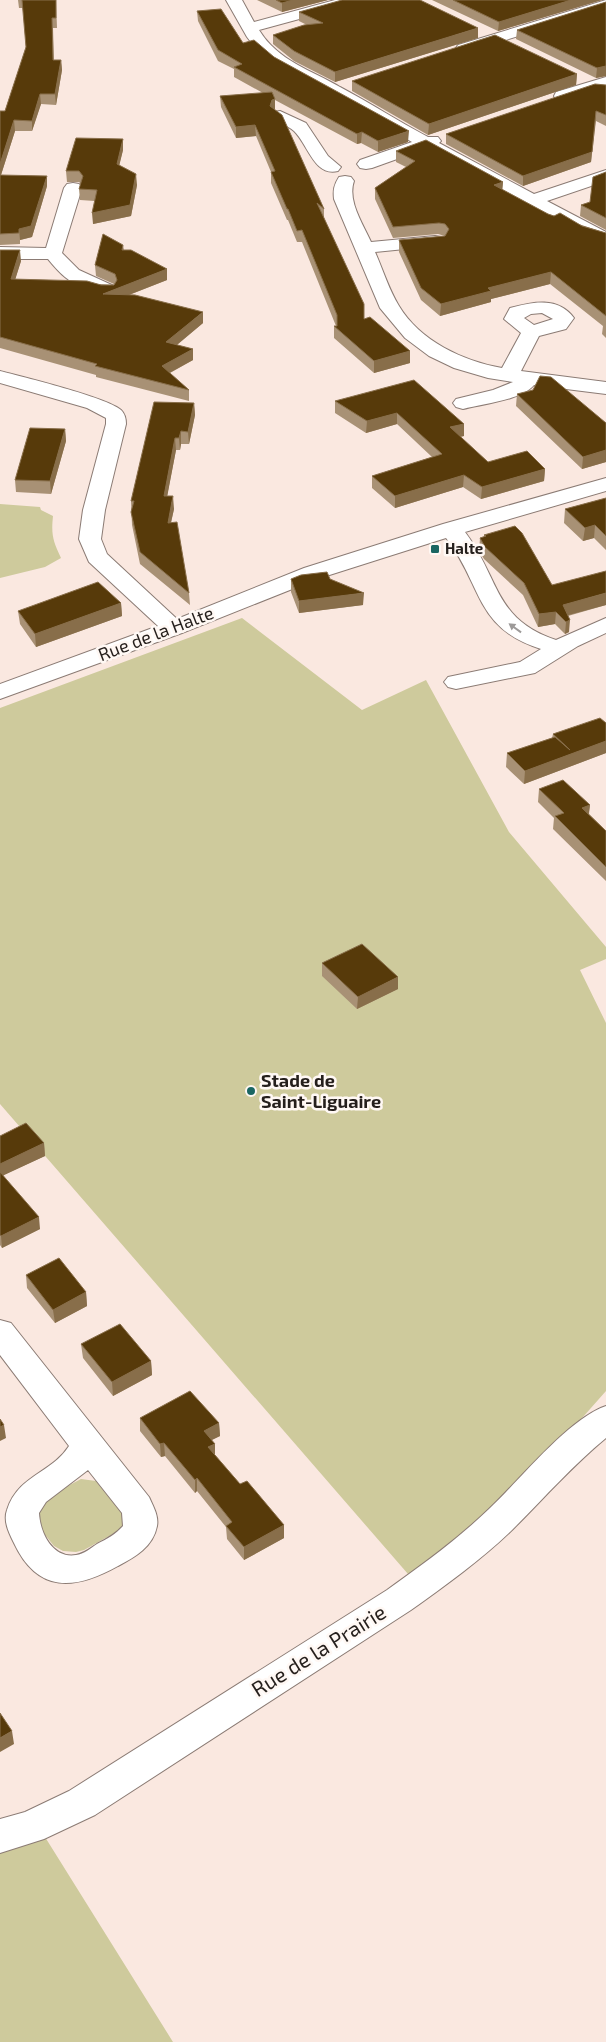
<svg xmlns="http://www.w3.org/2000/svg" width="606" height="2042" font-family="'Exo 2',sans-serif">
<rect width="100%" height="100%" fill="#fae8e0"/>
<path fill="#ceca9c" d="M0 504 40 507 41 510 53 516C51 535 53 541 61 558L45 567 0 578Z
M242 618 362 710 426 680 509 832 606 947V959L580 970 606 1023V1391L536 1470 457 1546 408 1574 0 1104V708Z
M81 1479 96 1481 124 1516 125 1523 118 1531 84 1550 76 1552 63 1551 54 1546 38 1526 37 1509 47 1497Z
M30 1813 173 2042H0V1831Z"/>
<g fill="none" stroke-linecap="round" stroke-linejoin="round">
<g stroke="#8b7b74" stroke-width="2">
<path id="minor" d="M226 0H242L254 22 335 0H361L358 3 259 30C278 61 311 70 340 87 370 103 398 121 428 137H438L441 141 439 143 534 194 606 170V181L547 201 606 232V243L582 235 425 149 372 168 366 169 360 168 357 164 360 160 412 142 328 94 275 66 260 54 247 37Z
M606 0V9L470 51H458L456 48 458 45Z
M606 77V87L562 101 556 100 554 96 556 92Z
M280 111 306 123 328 156 341 167 338 171C314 177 308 144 294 131 288 125 277 124 272 116L274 112Z
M345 176 351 177 354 181C347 201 363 224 371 242L435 236 441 237 444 241 441 245 435 246 375 252C383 270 389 290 399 306 420 341 463 361 502 368L521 333 504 319 510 308C532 302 558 296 574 318L566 329 539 336 521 371 606 382V394L534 385C522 400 482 404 463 409L456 407 453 403 456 399 493 390 513 382 488 378 454 368 429 356 405 338 380 308 334 199C333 190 334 185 339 177ZM542 313 553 319 534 325 524 318 531 314Z
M73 183 79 184 82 188 62 253 79 270 114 286 116 290 114 294C102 297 74 285 65 277 59 272 53 265 48 259H0V247L46 248 64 188 67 184Z
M0 371C23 377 106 397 121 410 125 414 126 419 126 424L105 510 101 539 107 554 177 619 304 568 443 524 606 478V491L465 532C500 578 493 619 556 640L606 618V633L578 646 535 673 456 689 448 687 444 682 448 677 520 662 541 649C474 628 483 585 446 538L320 578 182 633 0 699V684L158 626 89 562 79 539 83 510 106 424V418L87 408 0 383Z
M0 1320 11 1323 149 1497C153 1506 159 1516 157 1526 153 1547 135 1557 118 1566 75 1590 38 1594 14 1543 9 1533 3 1521 7 1510 18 1475 52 1473 69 1446L0 1355ZM88 1470 122 1513 123 1526C116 1534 107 1539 97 1544 91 1548 84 1554 76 1555 52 1559 40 1532 39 1513L46 1502Z
M606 1406V1438C572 1466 544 1498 513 1529 482 1559 446 1585 411 1610L95 1815 44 1839 0 1853V1819L25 1812 69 1791 387 1590C422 1565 458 1539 489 1509 519 1481 568 1419 606 1406Z"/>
</g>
<use href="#minor" fill="#fff" fill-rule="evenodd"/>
</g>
<path fill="#a89175" d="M18 0H56L57 28H53L54 60H61L62 70 56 105 41 104 32 131H15L1 175 47 186 32 237 20 240V244L0 245V111H5L26 47 23 8H19Z
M257 0H328L282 12Z
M432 0H602L498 31Z
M606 2V76L596 78 516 39 517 30Z
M197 11 243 43 274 57 408 142 378 152 361 143 357 144 275 100V110L324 209V218L364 319 410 351V363L374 373 334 338V326H336L302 242H297L288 220H287L271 183V172L256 136 236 138 221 107 220 96 263 93 234 77V69L218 61 198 21Z
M299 12 478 38 335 82 294 61 273 44V35L307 25 299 21Z
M577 74 576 85 428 135 352 91V81Z
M606 85V126L596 121 591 162 523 186 446 144V134Z
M123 139V150L119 165 137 185 131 216 93 224 95 201 80 200 79 189 81 184 79 182H67L66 171Z
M396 151 503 182 502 190 548 214 606 233V338L602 334 603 326 550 284 491 299V302L440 316 421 300 399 252V240L445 236 438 234 393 238 375 199V188L406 167 396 162Z
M606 172V230L580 216 581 205 590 202Z
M123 245 124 250 167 269V280L129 295 203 323 177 345 193 349V360L170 373 189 390V401L96 377V375L0 348V250L21 261 15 279 114 285V284L96 276 95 265Z
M517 394 606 423V462L582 469 516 406Z
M335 401 464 424V436L460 437 488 462 545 469 544 481 481 499 463 487 395 508 372 488V476L432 457 397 424 366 433 335 413Z
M194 403 195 415 189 444H181L180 450H176L167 496 174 509 171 523 189 593 190 605 140 564 132 525 131 501Z
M65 429 66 441 51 494 16 492 15 480Z
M606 498V550L594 538 583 541 564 523 565 509Z
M484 535 552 585 606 605 568 616 569 632 565 634 555 624 538 627 523 595 484 559 479 551 480 538 484 537Z
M291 579H330L363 605 299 613 291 592Z
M121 603 122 616 36 647 20 624 18 611Z
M606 723V753L524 784 506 767 507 753 552 738 553 734Z
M539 789 590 805 589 814 606 831V881L553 829 554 818 538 802Z
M322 963 398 989 357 1009 322 976Z
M0 1136 44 1143 45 1156 3 1175 40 1229 2 1248 0 1245Z
M26 1275 86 1292 87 1306 55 1323 27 1288Z
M81 1344 151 1361 152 1375 113 1396 83 1358Z
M140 1418 219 1423 220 1436 211 1440 215 1455 240 1484 284 1525V1538L244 1560 227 1539 226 1527 197 1491 195 1493 165 1456 161 1457 140 1431Z"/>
<path fill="#886e4a" d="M293 0H328L282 12V3Z
M571 0H602L498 31 499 22Z
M478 28V38L335 82V72Z
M61 60 62 70 56 105 55 94Z
M606 66V76L596 78 597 68Z
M577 74 576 85 428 135 429 124Z
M40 94 41 104 32 131V121Z
M275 99V110L270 106 272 100Z
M596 111 591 162 523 186V176Z
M14 120 15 131 0 178V164Z
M255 125 256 136 236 138V127Z
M409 131 408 142 378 152V141Z
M362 132 361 143 357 144V134Z
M123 139V150L117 175V164Z
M136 174 137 185 131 216 93 224 92 213Z
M47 176V186L32 237 20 240 19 229Z
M503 182 502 193 494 185Z
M20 250 21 261 12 290 11 279Z
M167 269V280L103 305V294Z
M551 272 550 284 491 299V302L440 316 441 304 488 288Z
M203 312V323L167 353 166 342Z
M193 349V360L162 377V366Z
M410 351V363L374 373V361Z
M194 403 195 415 189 444 188 432Z
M397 413V424L366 433 367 421Z
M464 424V436L449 439 450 427Z
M65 429 66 441 51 494 50 481Z
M181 431V444L180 450 179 438Z
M175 438 176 450 165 508 164 496Z
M606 450V462L582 469 583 457Z
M545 469 544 481 481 499 482 487Z
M464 475 463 487 395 508V496Z
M173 496 174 509 168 535V523Z
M595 525 594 538 583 541 585 528Z
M364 593 363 605 299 613V601Z
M606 593V605L561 617 563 605Z
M121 603 122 616 36 647 35 634Z
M556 612 555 624 538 627 539 614Z
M570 620 569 632 565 634 566 622Z
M606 741V753L524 784 525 771Z
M590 805 588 818 582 808Z
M398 977V989L357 1009 358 997Z
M44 1143 45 1156 0 1177V1164Z
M39 1217 40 1229 2 1248 1 1236Z
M86 1292 87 1306 55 1323 53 1310Z
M151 1361 152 1375 113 1396 112 1382Z
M219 1423 220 1436 204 1444V1431Z
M4 1425 6 1438 0 1441V1427Z
M164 1443 165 1456 161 1457 160 1444Z
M215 1444V1457L208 1447Z
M197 1478V1491L195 1493V1480Z
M284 1525V1538L244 1560V1547Z
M12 1731 14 1744 0 1752V1738Z"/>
<path fill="#573a0a" stroke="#886e4a" d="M22 0H56V18H52L53 60H61L55 94H40L32 121 14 120 0 164V111H5L26 47Z
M276 0H293L282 3Z
M342 0H420L478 28 335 72 294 51 273 35 304 25 323 23 299 12Z
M453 0H571L499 22Z
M606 2V66L597 68 517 30Z
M221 9 243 43 254 40 274 57 409 131 378 141 362 132 357 134 234 67 242 64 218 50 197 11Z
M495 35 577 74 429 124 352 81Z
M595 84 606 85V115L596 111 592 152 523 176 446 134Z
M272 92 275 99 272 100 270 106 282 115 324 209 317 203 364 304V319L370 317 410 351 374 361 334 326H337V315L302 230 297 231 288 209H287L271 172 275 171 255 125 236 127 220 96Z
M76 138 123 139 117 164 136 174 130 205 92 213 97 190 79 189 83 176 79 171H66Z
M426 140 503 182 494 185 548 214 554 216 560 213 582 226 606 233V316L551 272 488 288 491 291 441 304 421 288 399 240 445 236 449 229 445 224 439 223 393 227 375 188 415 161 396 151Z
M606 172V218L581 205 590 202 593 177Z
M0 175 47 176 31 226 19 229V233L0 234Z
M103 234 123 245 122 250H131L167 269 103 294 135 295 203 312 166 342 193 349 162 366 189 390 95 366 97 364 0 337V250H20L11 279 87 281 101 285H114L117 280 115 274 95 265Z
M540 376 551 377 606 423V450L583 457 517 394 533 390Z
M414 380 464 424 450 427 488 462 527 451 545 469 482 487 464 475 395 496 372 476 442 454 397 413 367 421 335 401Z
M154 402 194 403 188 432 181 431 179 438H175L164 496H173L168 523 177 522 189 593 140 552 131 512 134 501H131Z
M30 428 65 429 50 481 15 480Z
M606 498V536L595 525 585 528 565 509Z
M515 526 522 533 552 585 606 571V593L563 605 570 620 566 622 556 612 539 614 524 583 485 547 480 538 486 536 484 535Z
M327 572 330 579 364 593 299 601 291 579 301 575Z
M98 582 121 603 35 634 18 611Z
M600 718 606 723V741L525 771 507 753 555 737 570 750 553 734Z
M563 780 590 805 582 808 606 831V867L555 816 564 813 539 789Z
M362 944 398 977 358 997 322 963Z
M26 1123 44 1143 0 1164V1136Z
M0 1172 39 1217 1 1236 0 1235Z
M59 1258 86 1292 53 1310 26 1275Z
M120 1324 151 1361 112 1382 81 1344Z
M190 1391 219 1423 204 1431 215 1444 208 1447 240 1484 247 1481 284 1525 244 1547 226 1526 232 1522 197 1478 195 1480 164 1443 160 1444 140 1418Z
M0 1419 4 1425 0 1427Z
M0 1713 12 1731 0 1738Z"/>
<defs><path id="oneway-solid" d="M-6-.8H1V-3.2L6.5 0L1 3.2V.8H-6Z" transform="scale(1.25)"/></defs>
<use fill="#9d9a99" href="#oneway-solid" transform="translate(515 628) rotate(-144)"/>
<g fill="#1a6662" stroke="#fff8f4" stroke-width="2">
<rect x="430" y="544" width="10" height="10" rx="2.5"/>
<circle cx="251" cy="1091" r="5"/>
</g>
<g text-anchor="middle" stroke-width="5" stroke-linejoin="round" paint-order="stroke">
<g font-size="15" font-weight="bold" fill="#251f1c" stroke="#fff8f4" text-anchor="start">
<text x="445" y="554">Halte</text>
</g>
<g font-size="18" fill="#251f1c" stroke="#fff8f4">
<text transform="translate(156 634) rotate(-21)" y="6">Rue de la Halte</text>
</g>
<g font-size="18" font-weight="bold" fill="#251f1c" stroke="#fff8f4" text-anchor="start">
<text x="261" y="1087">Stade de<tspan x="261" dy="21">Saint-Liguaire</tspan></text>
</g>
<g font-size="21" fill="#251f1c" stroke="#fff8f4">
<text transform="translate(319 1651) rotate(-32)" y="7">Rue de la Prairie</text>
</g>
</g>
</svg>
